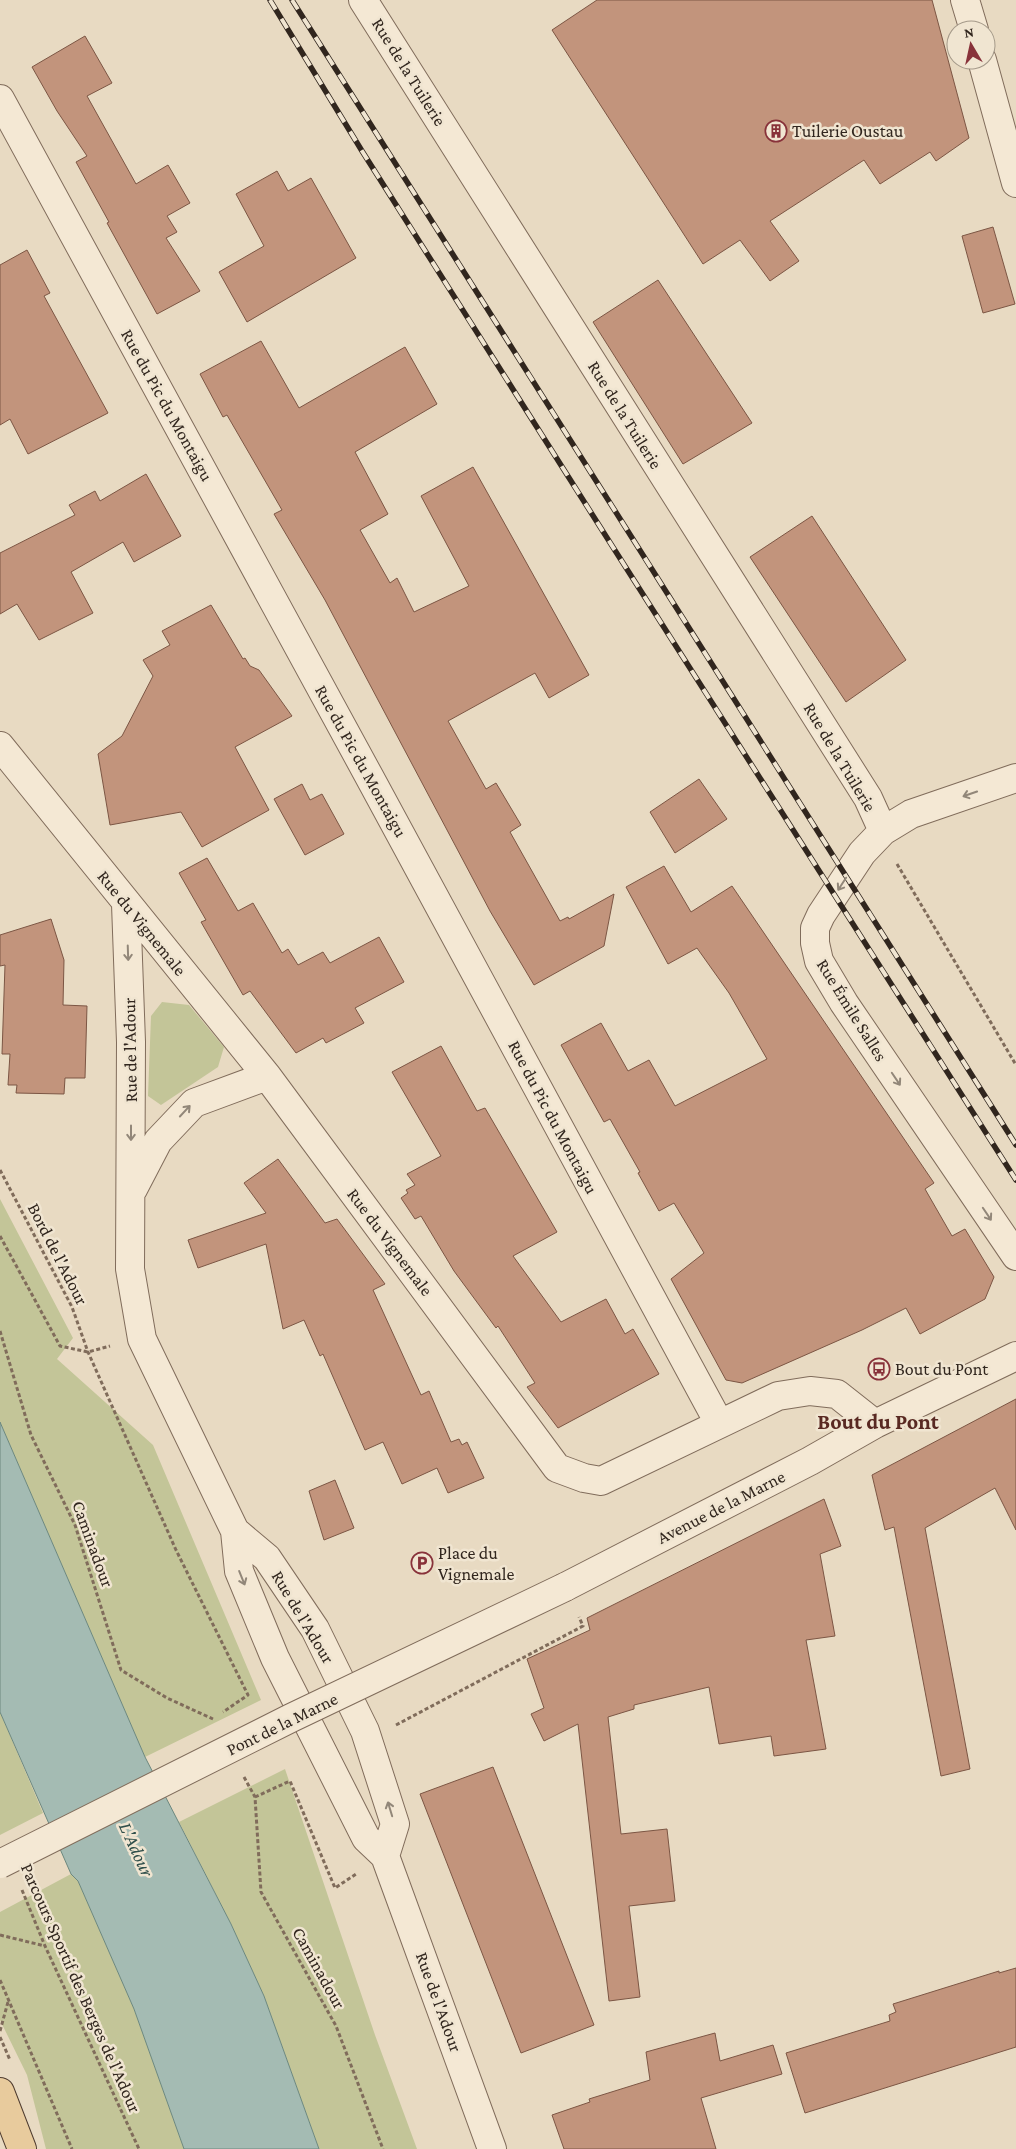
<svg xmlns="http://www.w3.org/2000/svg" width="1016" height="2149" font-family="'Crimson Pro',serif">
<rect width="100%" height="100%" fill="#e8dac2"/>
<path fill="#c3c598" d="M162 1002 189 1005 224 1047 218 1067 161 1105 148 1096 151 1016Z
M0 1199 73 1338 57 1359 153 1445 261 1700 145 1757 0 1422Z
M0 1712 43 1813 0 1835Z
M285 1769 375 2035 417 2149H319L264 1996 231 1924 179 1822Z
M71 1874 78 1881 134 2009 184 2149H46L27 2075 0 2020V1912Z"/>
<path fill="#a4bbb3" stroke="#6c887f" d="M0 1422 145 1757 231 1924 264 1996 319 2149H184L134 2009 78 1881 71 1874 0 1712Z"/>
<path fill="#c2947c" stroke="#7c5644" d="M597 0H932L969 138 936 161 930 152 880 184 864 160 770 221 799 261 770 281 740 240 703 264 552 30Z
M85 36 112 83 87 96 136 184 168 165 190 203 167 216 177 232 166 238 200 291 157 314 107 223 109 222 76 162 87 156 57 111 32 67Z
M277 171 288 191 311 178 356 258 247 322 219 272 264 246 236 194Z
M993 227 1015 304 983 313 962 236Z
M27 250 50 293 44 296 108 413 28 454 10 419 0 425V265Z
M658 280 752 423 683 464 593 322Z
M261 341 299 408 405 347 437 404 355 452 388 514 360 530 390 583 397 578 414 612 469 586 421 496 473 467 589 675 549 698 535 673 448 721 486 789 496 783 521 825 510 832 560 921 568 917 569 919 614 894 604 946 534 985 490 911 325 600 274 514 282 510 227 415 223 417 200 374Z
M146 474 181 536 134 562 123 542 71 572 93 613 39 640 17 604 0 614V553L75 515 69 505 95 491 100 501Z
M812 516 906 660 846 702 750 557Z
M211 605 243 659 245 658 250 666 259 670 292 716 235 747 269 810 202 847 181 812 110 825 98 754 122 736 153 676 143 660 170 645 162 631Z
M699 779 727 819 675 853 650 812Z
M302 784 310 800 322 794 344 834 305 855 274 799Z
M207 858 238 911 253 903 282 953 288 949 298 965 323 952 330 963 379 937 404 982 355 1008 364 1023 326 1043 323 1038 296 1053 250 991 243 995 201 922 206 920 179 873Z
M664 866 691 912 732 886 934 1183 925 1189 952 1236 965 1229 994 1277 985 1299 920 1334 906 1308 862 1330 742 1383 726 1380 671 1279 704 1253 674 1203 659 1211 638 1173 640 1172 610 1119 604 1122 561 1045 601 1023 628 1071 649 1060 675 1106 767 1059 729 993 697 948 668 964 626 887Z
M51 919 64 960 63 1005 87 1006 85 1078H65L64 1094 16 1093 17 1085H8L10 1054H2L5 965 0 966V935Z
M441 1046 477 1111 485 1108 557 1232 513 1256 561 1322 606 1299 625 1334 633 1329 659 1374 558 1428 527 1387 535 1383 498 1326 496 1328 454 1271 421 1216 415 1219 401 1198 408 1193 406 1190 415 1185 407 1174 441 1156 392 1072Z
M278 1159 325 1223 337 1219 385 1284 373 1290 421 1395 429 1391 451 1442 459 1439 462 1445 467 1442 484 1478 448 1493 437 1468 402 1484 383 1442 365 1450 323 1354 320 1356 304 1320 283 1329 266 1244 198 1268 188 1240 266 1213 244 1183Z
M1016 1399V1530L995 1488 925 1528 970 1769 941 1776 894 1527 885 1530 872 1475Z
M335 1480 354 1528 324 1540 309 1491Z
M824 1499 841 1546 820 1554 835 1636 806 1640 826 1749 774 1756 771 1736 719 1744 709 1687 634 1705V1709L608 1717 621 1834 667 1829 675 1901 629 1906 640 1997 609 2001 578 1724 544 1741 531 1714 544 1708 527 1659 590 1630 587 1618Z
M493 1767 594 2025 521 2053 420 1794Z
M1016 1968V2047L805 2113 786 2053 890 2021 889 2015 896 2012 893 2004 999 1971V1973Z
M715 2033 720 2061 773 2045 782 2074 701 2098 716 2149H564L552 2115 590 2102 589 2099 650 2080 646 2052Z"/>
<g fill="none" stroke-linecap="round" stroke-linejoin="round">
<g stroke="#806c5b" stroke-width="30">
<path id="minor" d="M363 0 868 798 883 831
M965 0 974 30
M982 60 1016 183
M0 99 370 778 719 1423
M0 746 267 1076 557 1468 584 1478 601 1481 778 1396 810 1391 837 1394 875 1424
M1016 778 911 814 883 831 862 853 821 915 815 928V943L819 961 844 1003 1016 1256
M126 904 131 1042 130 1269 142 1339 235 1531 239 1571 275 1658 366 1838 385 1856 492 2149
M133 1189 158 1141 194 1103 267 1076
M235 1531 267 1558 315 1629 365 1731 395 1824 385 1856
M565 1587 810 1461 875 1424 1016 1356"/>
</g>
<g stroke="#4e3b2f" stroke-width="30">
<path id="major" d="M0 2092 22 2149"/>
</g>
<path stroke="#806c5b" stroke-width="3" stroke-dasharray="4 2.5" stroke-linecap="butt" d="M897 864 1016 1065
M0 1170 72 1307 88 1352 176 1550 248 1695 223 1712
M0 1236 60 1346 88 1352 110 1346
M0 1331 31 1435 75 1525 121 1670 167 1698 213 1719
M396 1725 583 1626 579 1617
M244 1777 255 1797 261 1892 336 2026 383 2149
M255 1797 290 1781 335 1888 356 1874
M22 1890 45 1946 139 2149
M0 1935 45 1946
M0 1980 72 2149
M0 2031 8 2002
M0 2037 10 2060"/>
<use href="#minor" stroke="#f4e8d4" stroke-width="28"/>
<use href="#major" stroke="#e8cb9d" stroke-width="28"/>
<g stroke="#31261e" stroke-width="5.5">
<path id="rail" d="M270 0 362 151 616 552 1016 1180
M292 0 1016 1145"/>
</g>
<use href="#rail" stroke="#f0e5d1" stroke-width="4" stroke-dasharray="11" stroke-linecap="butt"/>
<g stroke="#806c5b" stroke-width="30" stroke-linecap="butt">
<path id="minor-bridge" d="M0 1864 291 1718 565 1587"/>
</g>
<use href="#minor-bridge" stroke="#f4e8d4" stroke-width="28"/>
</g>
<defs><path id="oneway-shaft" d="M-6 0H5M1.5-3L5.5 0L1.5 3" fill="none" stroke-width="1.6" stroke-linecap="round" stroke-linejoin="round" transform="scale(1.25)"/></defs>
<g stroke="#928779">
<use href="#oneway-shaft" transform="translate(970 794) rotate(161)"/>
<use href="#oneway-shaft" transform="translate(842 884) rotate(123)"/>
<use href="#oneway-shaft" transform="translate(128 953) rotate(88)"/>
<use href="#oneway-shaft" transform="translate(896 1079) rotate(56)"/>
<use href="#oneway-shaft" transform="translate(185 1111) rotate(-47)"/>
<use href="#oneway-shaft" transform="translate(131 1133) rotate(90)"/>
<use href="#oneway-shaft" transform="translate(987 1214) rotate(56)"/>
<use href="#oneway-shaft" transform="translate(242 1578) rotate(68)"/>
<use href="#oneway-shaft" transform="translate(390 1809) rotate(-107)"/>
</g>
<defs>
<g id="building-ring" transform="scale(1.125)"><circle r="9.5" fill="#f0e5d1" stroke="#88323a" stroke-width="1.5"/><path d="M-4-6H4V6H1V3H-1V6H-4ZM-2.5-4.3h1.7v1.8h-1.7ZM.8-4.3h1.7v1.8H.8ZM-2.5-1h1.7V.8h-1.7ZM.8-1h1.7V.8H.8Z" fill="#88323a"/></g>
<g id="bus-ring" transform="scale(1.125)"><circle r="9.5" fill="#f0e5d1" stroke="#88323a" stroke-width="1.5"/><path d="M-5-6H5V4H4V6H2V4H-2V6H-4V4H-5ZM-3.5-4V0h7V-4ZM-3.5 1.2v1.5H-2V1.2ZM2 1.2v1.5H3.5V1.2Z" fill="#88323a"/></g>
<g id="parking-ring" transform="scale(1.125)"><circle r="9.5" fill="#f0e5d1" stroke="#88323a" stroke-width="1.5"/><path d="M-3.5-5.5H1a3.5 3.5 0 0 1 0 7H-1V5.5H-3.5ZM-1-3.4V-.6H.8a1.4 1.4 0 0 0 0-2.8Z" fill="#88323a"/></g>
</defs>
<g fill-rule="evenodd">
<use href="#building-ring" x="776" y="131"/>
<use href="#bus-ring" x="879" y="1369"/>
<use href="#parking-ring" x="422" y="1563"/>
</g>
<g text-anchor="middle" stroke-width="5" stroke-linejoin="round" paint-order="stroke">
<g font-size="18" fill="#31261e" stroke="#f0e5d1">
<text transform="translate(409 72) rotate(58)" y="6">Rue de la Tuilerie</text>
<text transform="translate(167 405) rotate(61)" y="6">Rue du Pic du Montaigu</text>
<text transform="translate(625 415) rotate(58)" y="6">Rue de la Tuilerie</text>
<text transform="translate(840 757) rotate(59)" y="6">Rue de la Tuilerie</text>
<text transform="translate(361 761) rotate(61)" y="6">Rue du Pic du Montaigu</text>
<text transform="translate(142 923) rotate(51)" y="6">Rue du Vignemale</text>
<text transform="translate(852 1010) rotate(58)" y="6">Rue Émile Salles</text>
<text transform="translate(130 1050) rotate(-91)" y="6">Rue de l'Adour</text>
<text transform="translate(553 1117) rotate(62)" y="6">Rue du Pic du Montaigu</text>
<text transform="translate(390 1242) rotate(53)" y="6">Rue du Vignemale</text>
<text transform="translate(58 1254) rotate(63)" y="6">Bord de l'Adour</text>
<text transform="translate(721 1507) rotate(-27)" y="6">Avenue de la Marne</text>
<text transform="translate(93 1544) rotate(70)" y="6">Caminadour</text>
<text transform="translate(303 1617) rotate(59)" y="6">Rue de l'Adour</text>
<text transform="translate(282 1724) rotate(-26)" y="6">Pont de la Marne</text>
<text transform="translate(319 1968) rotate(61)" y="6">Caminadour</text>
<text transform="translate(81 1988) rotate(66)" y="6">Parcours Sportif des Berges de l'Adour</text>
<text transform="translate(439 2002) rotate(70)" y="6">Rue de l'Adour</text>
</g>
<g font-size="18" fill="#31261e" stroke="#f0e5d1" text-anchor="start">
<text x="792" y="137">Tuilerie Oustau</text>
<text x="895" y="1375">Bout du Pont</text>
<text x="438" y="1559">Place du<tspan x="438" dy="21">Vignemale</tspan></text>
</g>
<g font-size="19" font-style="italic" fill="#2f4f4b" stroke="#f0e5d1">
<text transform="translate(137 1849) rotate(65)" y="7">L'Adour</text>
</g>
<g font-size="22" font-weight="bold" fill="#592922" stroke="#f0e5d1">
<text x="878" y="1429">Bout du Pont</text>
</g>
</g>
<g transform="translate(971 45) rotate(351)"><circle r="24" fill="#f0e5d1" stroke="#a49989"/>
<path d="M0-4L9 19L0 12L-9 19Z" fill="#88323a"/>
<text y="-8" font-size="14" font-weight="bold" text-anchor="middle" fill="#31261e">N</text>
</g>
</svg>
